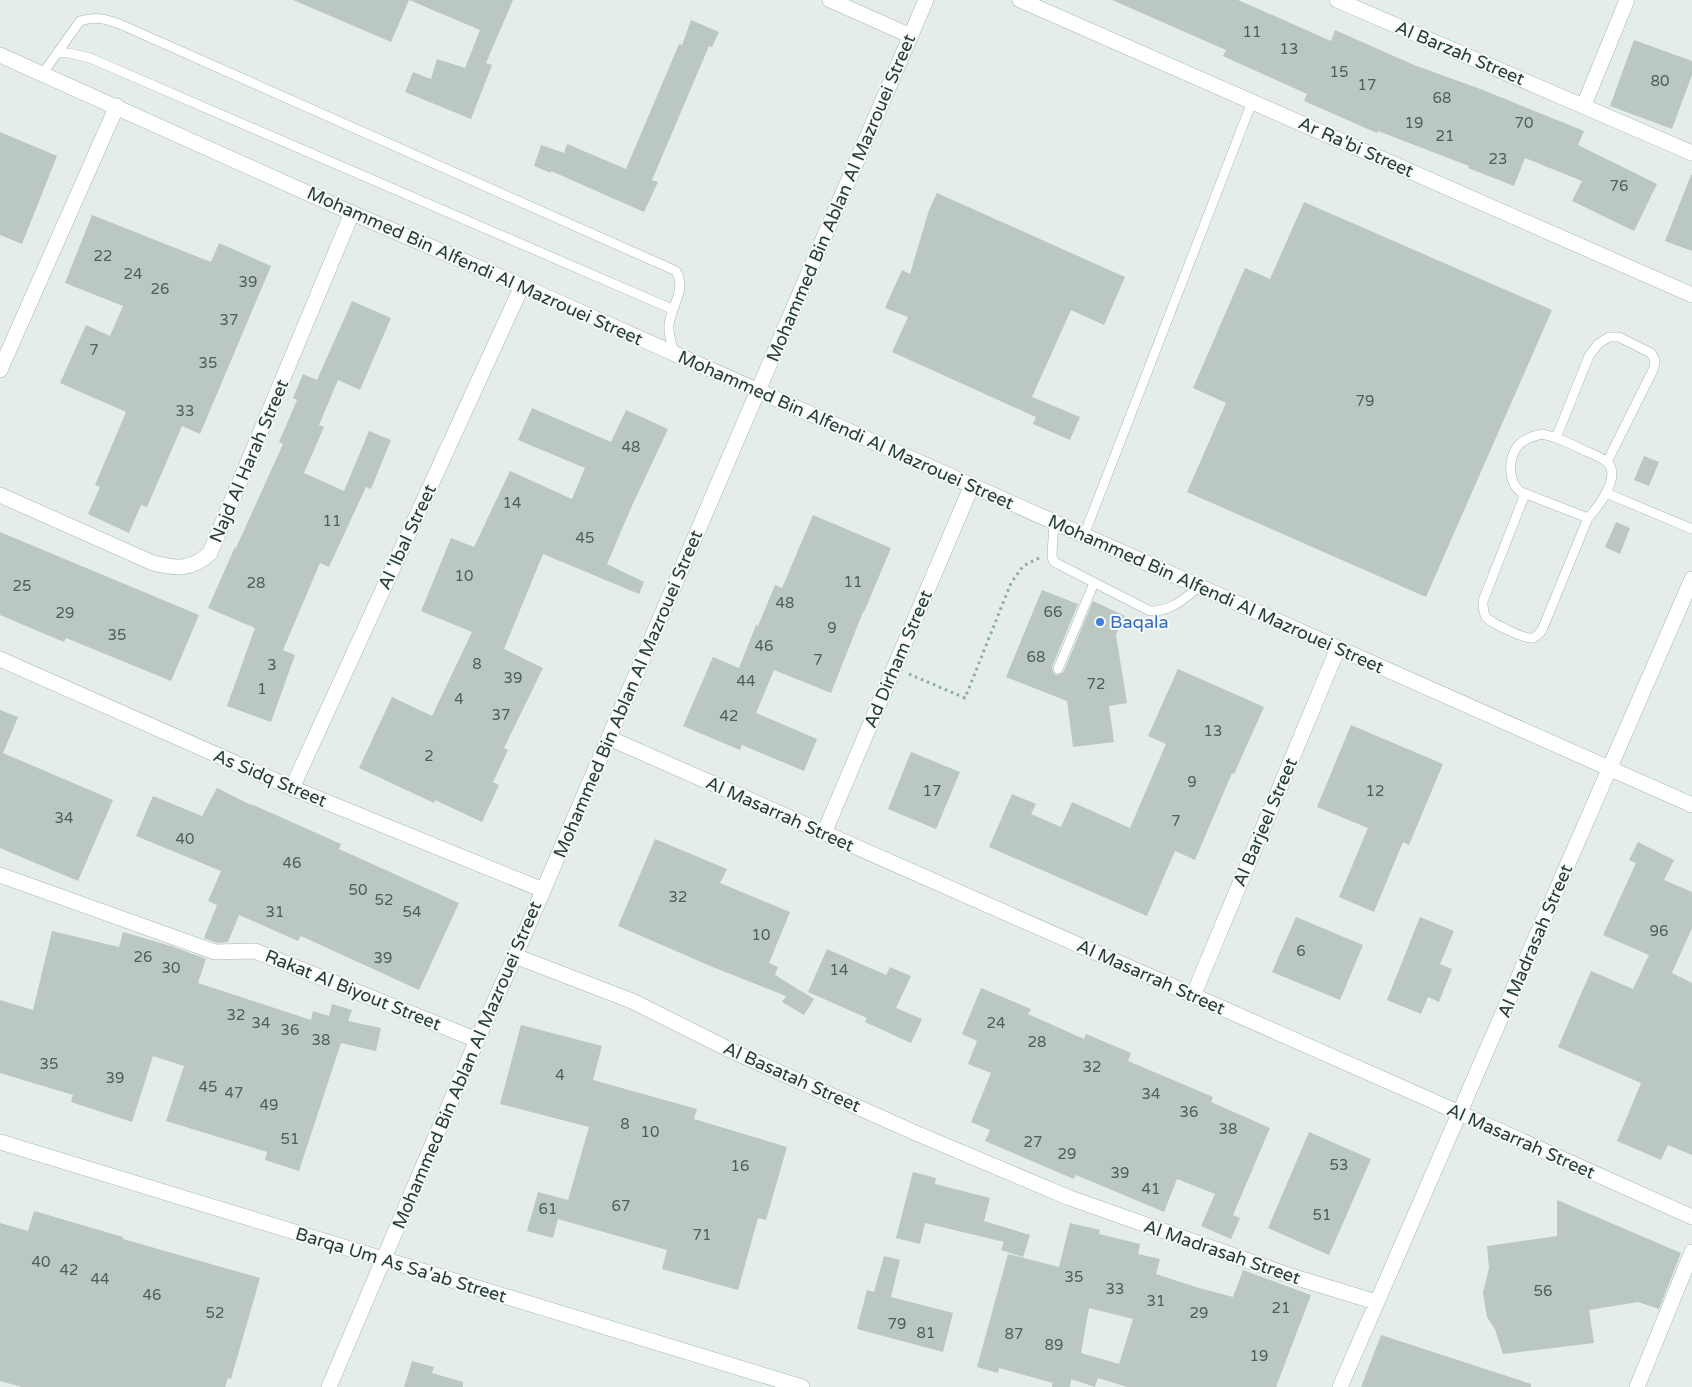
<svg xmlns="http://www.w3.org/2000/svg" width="1692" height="1387" font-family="'Varela Round',sans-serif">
<rect width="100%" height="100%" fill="#e5ede9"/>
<path fill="#bbc7c1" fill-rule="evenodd" d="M293 0H409L391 42Z
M409 0H513L486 63 492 65 471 119 405 92 413 72 431 79 437 59 465 68 480 30Z
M1112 0H1238L1331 41 1335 30 1414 65 1483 90 1584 131 1578 145 1657 184 1634 231 1572 201 1582 181 1525 158 1514 186 1468 168 1469 166 1378 131 1377 133 1304 101 1307 94 1223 56 1226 50Z
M691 20 719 32 712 47 709 46 652 180 658 182 644 212 551 171V173L534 166 541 145 564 153 567 144 626 169 679 44 682 45Z
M1634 40 1692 61V75L1672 129 1610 106Z
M0 132 57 156 22 244 0 235Z
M1691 175H1692V251L1665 241Z
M937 193 1125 277 1104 325 1071 310 1032 397 1080 417 1070 440 1033 424 1036 417 892 352 908 317 885 308 902 270 910 274 929 210Z
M1304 202 1552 310 1426 597 1187 492 1226 403 1193 388 1245 268 1270 279Z
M92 215 211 262 219 243 271 266 200 434 182 426 147 507 141 505 129 533 88 514 100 487 95 485 126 412 60 383 86 325 110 336 123 306 65 283Z
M352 301 391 318 360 390 338 380 319 425 324 427 304 473 344 491 369 431 391 440 371 489 366 487 329 567 320 563 283 650 295 655 271 722 227 706 255 628 208 608 235 547 236 548 283 444 279 442 297 400 293 398 303 374 317 380Z
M532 408 611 442 626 410 668 429 631 508 607 564 644 582 639 594 543 554 504 649 543 668 504 748 508 750 493 782 499 785 482 822 435 800 434 803 359 768 392 697 432 716 472 632 421 611 451 538 474 547 510 471 572 499 585 468 518 440Z
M1644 456 1659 462 1649 486 1634 480Z
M813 515 891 548 864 612H863L831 693 774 670 756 713 817 739 804 771 742 745 740 750 683 726 713 657 739 668 756 625 758 626 775 585 782 588Z
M1616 522 1630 528 1620 554 1605 547Z
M0 532 199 615 171 681 66 638 64 642 0 615Z
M1042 590 1078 604 1052 667 1053 672 1056 675 1061 674 1064 671 1093 601 1125 616 1116 635 1127 703 1109 706 1114 742 1073 747 1067 701 1006 677Z
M1178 669 1264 707 1234 774 1232 773 1195 860 1175 851 1147 916 989 847 1012 794 1036 804 1031 814 1061 827 1072 802 1130 828 1166 744 1148 736Z
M0 710 18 717 3 753 113 800 78 881 0 848Z
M1351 725 1443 764 1409 845 1403 842 1374 912 1339 897 1368 828 1317 807Z
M911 752 960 772 936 829 888 809Z
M217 788 251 805V804L341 844 339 849 459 903 419 990 301 936 298 941 239 915 228 942 217 943 204 938 217 905 208 901 221 871 136 836 153 796 202 816Z
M655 839 727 869 720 883 790 912 769 963 778 967 775 975 814 999 804 1015 782 1002 786 996 715 968 618 926Z
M1638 842 1674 860 1664 880 1692 892V928L1672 973 1692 983V1155L1668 1145 1661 1160 1617 1141 1641 1083 1558 1047 1591 971 1633 989 1649 955 1603 935 1636 863 1629 860Z
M1296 917 1363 945 1340 1000 1272 972Z
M1420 917 1454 931 1440 964 1452 969 1439 1002 1428 997 1421 1014 1387 1000Z
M52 931 119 947 123 932 174 947 206 959 198 983 311 1020 313 1011 329 1016 332 1004 352 1010 348 1021 381 1028 376 1051 341 1043 299 1171 265 1160 267 1152 166 1121 184 1066 153 1056 132 1122 71 1102 73 1095 0 1073V1000L33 1010Z
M827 949 886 975 890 967 911 976 896 1008 922 1019 911 1043 865 1022 867 1018 808 992Z
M981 988 1031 1009 1028 1014 1084 1039 1086 1034 1131 1053 1128 1061 1213 1097 1211 1102 1270 1128 1233 1215 1240 1218 1231 1239 1201 1226 1215 1194 1177 1179 1164 1212 1076 1175 1074 1179 985 1141 990 1130 971 1122 991 1073 968 1064 977 1041 962 1034Z
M521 1025 602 1046 593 1080 697 1109 694 1119 787 1147 766 1220 758 1218 738 1290 662 1269 667 1250 558 1219 553 1238 527 1231 538 1192 568 1200 589 1127 500 1104Z
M1309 1132 1371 1159 1329 1255 1268 1228Z
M913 1172 936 1178 935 1184 990 1198 984 1221 1030 1235 1023 1257 1001 1250 1004 1242 925 1223 920 1244 896 1238Z
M1557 1200 1681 1253 1659 1309 1638 1302 1589 1310 1594 1343 1503 1354 1495 1329 1487 1317 1483 1293 1489 1268 1487 1246 1557 1236Z
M34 1211 123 1237V1239L260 1278 231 1379 228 1378 225 1387H22L0 1381V1223L28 1231Z
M1070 1223 1100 1230 1099 1234 1140 1244 1138 1254 1160 1259 1156 1274 1199 1288 1233 1297 1243 1270 1311 1295 1276 1387H1127L1098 1378 1095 1387 1071 1379 1070 1387H1052L1053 1383 999 1368 998 1373 977 1367 1008 1254 1059 1267ZM1089 1308 1133 1319 1119 1364 1081 1353Z
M884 1256 900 1260 891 1297 953 1313 943 1352 857 1329 867 1290 874 1292Z
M1381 1335 1531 1384V1387H1361Z
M412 1361 434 1367 432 1373 463 1382V1387H404Z"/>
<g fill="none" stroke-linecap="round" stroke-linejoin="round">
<g stroke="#a8b5af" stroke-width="10">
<path id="lane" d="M57 53H69L90 58 672 309
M43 73 80 21C96 16 107 19 122 25L676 271C687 290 671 306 669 325 668 335 672 344 674 353
M1542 434C1557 437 1569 443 1583 450 1590 453 1601 457 1607 462 1622 477 1598 507 1588 518L1521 492C1508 483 1508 460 1517 447 1523 439 1533 436 1542 434Z
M1556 438 1589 356 1598 344 1609 337H1619L1651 353 1655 360 1654 368 1607 462
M1606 493 1692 529
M1525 494 1483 601C1483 607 1483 612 1486 617 1491 623 1526 640 1533 638 1537 636 1540 633 1542 630L1588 518
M1054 522 1052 555 1053 560 1056 563 1150 611C1171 612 1185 598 1200 586
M1084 535 1252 102
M1058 669 1094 583"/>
</g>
<g stroke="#a8b5af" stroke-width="16">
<path id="street" d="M830 0 911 36
M1020 0 1692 295
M1337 0 1692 153
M0 55 352 213 522 286 1692 805
M1584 105 1627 0
M0 370 117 106
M0 495 153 563C177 569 192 570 210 553L352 213
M0 659 292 788 543 890
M609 738 1426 1098 1692 1217
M292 788 522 286
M824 833 972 485
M0 875 215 952 255 951 477 1040
M515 956 632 1001 734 1052 918 1134 1070 1198 1291 1276 1376 1302
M1193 996 1338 648
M0 1142 802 1387
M329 1387 477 1040 515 956 926 0
M1340 1387 1692 579
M1637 1387 1692 1252"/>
</g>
<path stroke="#89ad9e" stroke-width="3" stroke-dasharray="2.5 4" stroke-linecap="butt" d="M909 674 965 698 1011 583 1023 566 1039 558"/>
<use href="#lane" stroke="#fff" stroke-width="9"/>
<use href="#street" stroke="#fff" stroke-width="15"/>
</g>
<circle fill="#3f7fe0" stroke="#f5f9f7" stroke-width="2" cx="1100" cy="622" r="5"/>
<g text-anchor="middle" stroke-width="4" stroke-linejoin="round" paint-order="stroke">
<g font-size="15" fill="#4b6057">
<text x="1252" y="37">11</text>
<text x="1289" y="54">13</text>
<text x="1339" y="77">15</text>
<text x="1660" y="86">80</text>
<text x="1367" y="90">17</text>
<text x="1442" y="103">68</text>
<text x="1414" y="128">19</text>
<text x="1524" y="128">70</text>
<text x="1445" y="141">21</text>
<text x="1498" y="164">23</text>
<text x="1619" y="191">76</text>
<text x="103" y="261">22</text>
<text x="133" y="279">24</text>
<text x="248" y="287">39</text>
<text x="160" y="294">26</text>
<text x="229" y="325">37</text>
<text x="94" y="355">7</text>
<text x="208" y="368">35</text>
<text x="1365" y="406">79</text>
<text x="185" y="416">33</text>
<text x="631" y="452">48</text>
<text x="512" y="508">14</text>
<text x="332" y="526">11</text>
<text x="585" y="543">45</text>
<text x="464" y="581">10</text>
<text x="853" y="587">11</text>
<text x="256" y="588">28</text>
<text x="22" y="591">25</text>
<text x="785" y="608">48</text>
<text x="1053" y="617">66</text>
<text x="65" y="618">29</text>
<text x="832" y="633">9</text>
<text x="117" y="640">35</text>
<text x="764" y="651">46</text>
<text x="1036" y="662">68</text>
<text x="818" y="665">7</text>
<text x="477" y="669">8</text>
<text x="272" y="670">3</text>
<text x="513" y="683">39</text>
<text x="746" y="686">44</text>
<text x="1096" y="689">72</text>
<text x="262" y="694">1</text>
<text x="459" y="704">4</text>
<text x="501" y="720">37</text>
<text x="729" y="721">42</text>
<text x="1213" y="736">13</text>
<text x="429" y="761">2</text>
<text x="1192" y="787">9</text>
<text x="932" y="796">17</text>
<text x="1375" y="796">12</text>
<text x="64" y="823">34</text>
<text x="1176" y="826">7</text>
<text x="185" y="844">40</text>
<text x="292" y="868">46</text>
<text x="358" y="895">50</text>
<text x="678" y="902">32</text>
<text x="384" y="905">52</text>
<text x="275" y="917">31</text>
<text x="412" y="917">54</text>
<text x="1659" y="936">96</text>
<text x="761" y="940">10</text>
<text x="1301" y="956">6</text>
<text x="143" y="962">26</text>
<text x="383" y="963">39</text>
<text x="171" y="973">30</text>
<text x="839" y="975">14</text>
<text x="236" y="1020">32</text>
<text x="261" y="1028">34</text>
<text x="996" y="1028">24</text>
<text x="290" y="1035">36</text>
<text x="321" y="1045">38</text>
<text x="1037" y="1047">28</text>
<text x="49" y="1069">35</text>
<text x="1092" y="1072">32</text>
<text x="560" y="1080">4</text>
<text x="115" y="1083">39</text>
<text x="208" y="1092">45</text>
<text x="234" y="1098">47</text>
<text x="1151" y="1099">34</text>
<text x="269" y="1110">49</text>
<text x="1189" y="1117">36</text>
<text x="625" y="1129">8</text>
<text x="1228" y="1134">38</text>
<text x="650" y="1137">10</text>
<text x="290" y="1144">51</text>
<text x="1033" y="1147">27</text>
<text x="1067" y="1159">29</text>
<text x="1339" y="1170">53</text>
<text x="740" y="1171">16</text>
<text x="1120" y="1178">39</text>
<text x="1151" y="1194">41</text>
<text x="621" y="1211">67</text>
<text x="548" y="1214">61</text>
<text x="1322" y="1220">51</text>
<text x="702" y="1240">71</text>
<text x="41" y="1267">40</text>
<text x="69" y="1275">42</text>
<text x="1074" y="1282">35</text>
<text x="100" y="1284">44</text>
<text x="1115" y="1294">33</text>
<text x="1543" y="1296">56</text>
<text x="152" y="1300">46</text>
<text x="1156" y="1306">31</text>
<text x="1281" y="1313">21</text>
<text x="215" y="1318">52</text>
<text x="1199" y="1318">29</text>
<text x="897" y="1329">79</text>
<text x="926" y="1338">81</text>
<text x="1014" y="1339">87</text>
<text x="1054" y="1350">89</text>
<text x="1259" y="1361">19</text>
</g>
<g font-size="18" fill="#263d34" stroke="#f5f9f7">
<text transform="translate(1460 53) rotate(23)" y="6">Al Barzah Street</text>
<text transform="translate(1356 147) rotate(24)" y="6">Ar Ra'bi Street</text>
<text transform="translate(841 198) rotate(-67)" y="6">Mohammed Bin Ablan Al Mazrouei Street</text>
<text transform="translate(475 266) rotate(24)" y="6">Mohammed Bin Alfendi Al Mazrouei Street</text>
<text transform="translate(846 430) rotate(24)" y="6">Mohammed Bin Alfendi Al Mazrouei Street</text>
<text transform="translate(249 461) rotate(-67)" y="6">Najd Al Harah Street</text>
<text transform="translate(407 537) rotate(-65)" y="6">Al 'Ibal Street</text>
<text transform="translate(1216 594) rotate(24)" y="6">Mohammed Bin Alfendi Al Mazrouei Street</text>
<text transform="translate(898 659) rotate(-67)" y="6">Ad Dirham Street</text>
<text transform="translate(628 694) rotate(-67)" y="6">Mohammed Bin Ablan Al Mazrouei Street</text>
<text transform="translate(270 778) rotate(23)" y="6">As Sidq Street</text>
<text transform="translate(780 814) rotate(24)" y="6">Al Masarrah Street</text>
<text transform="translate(1265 822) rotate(-67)" y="6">Al Barjeel Street</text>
<text transform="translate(1535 941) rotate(-67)" y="6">Al Madrasah Street</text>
<text transform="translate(1151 977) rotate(24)" y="6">Al Masarrah Street</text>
<text transform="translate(353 990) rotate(22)" y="6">Rakat Al Biyout Street</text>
<text transform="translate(467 1065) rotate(-67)" y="6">Mohammed Bin Ablan Al Mazrouei Street</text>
<text transform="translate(792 1077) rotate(24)" y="6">Al Basatah Street</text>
<text transform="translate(1521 1141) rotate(24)" y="6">Al Masarrah Street</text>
<text transform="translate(1222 1252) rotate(19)" y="6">Al Madrasah Street</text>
<text transform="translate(401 1265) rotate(17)" y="6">Barqa Um As Sa'ab Street</text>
</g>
<g font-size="18" fill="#366cbe" stroke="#f5f9f7" text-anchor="start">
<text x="1110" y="628">Baqala</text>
</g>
</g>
</svg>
